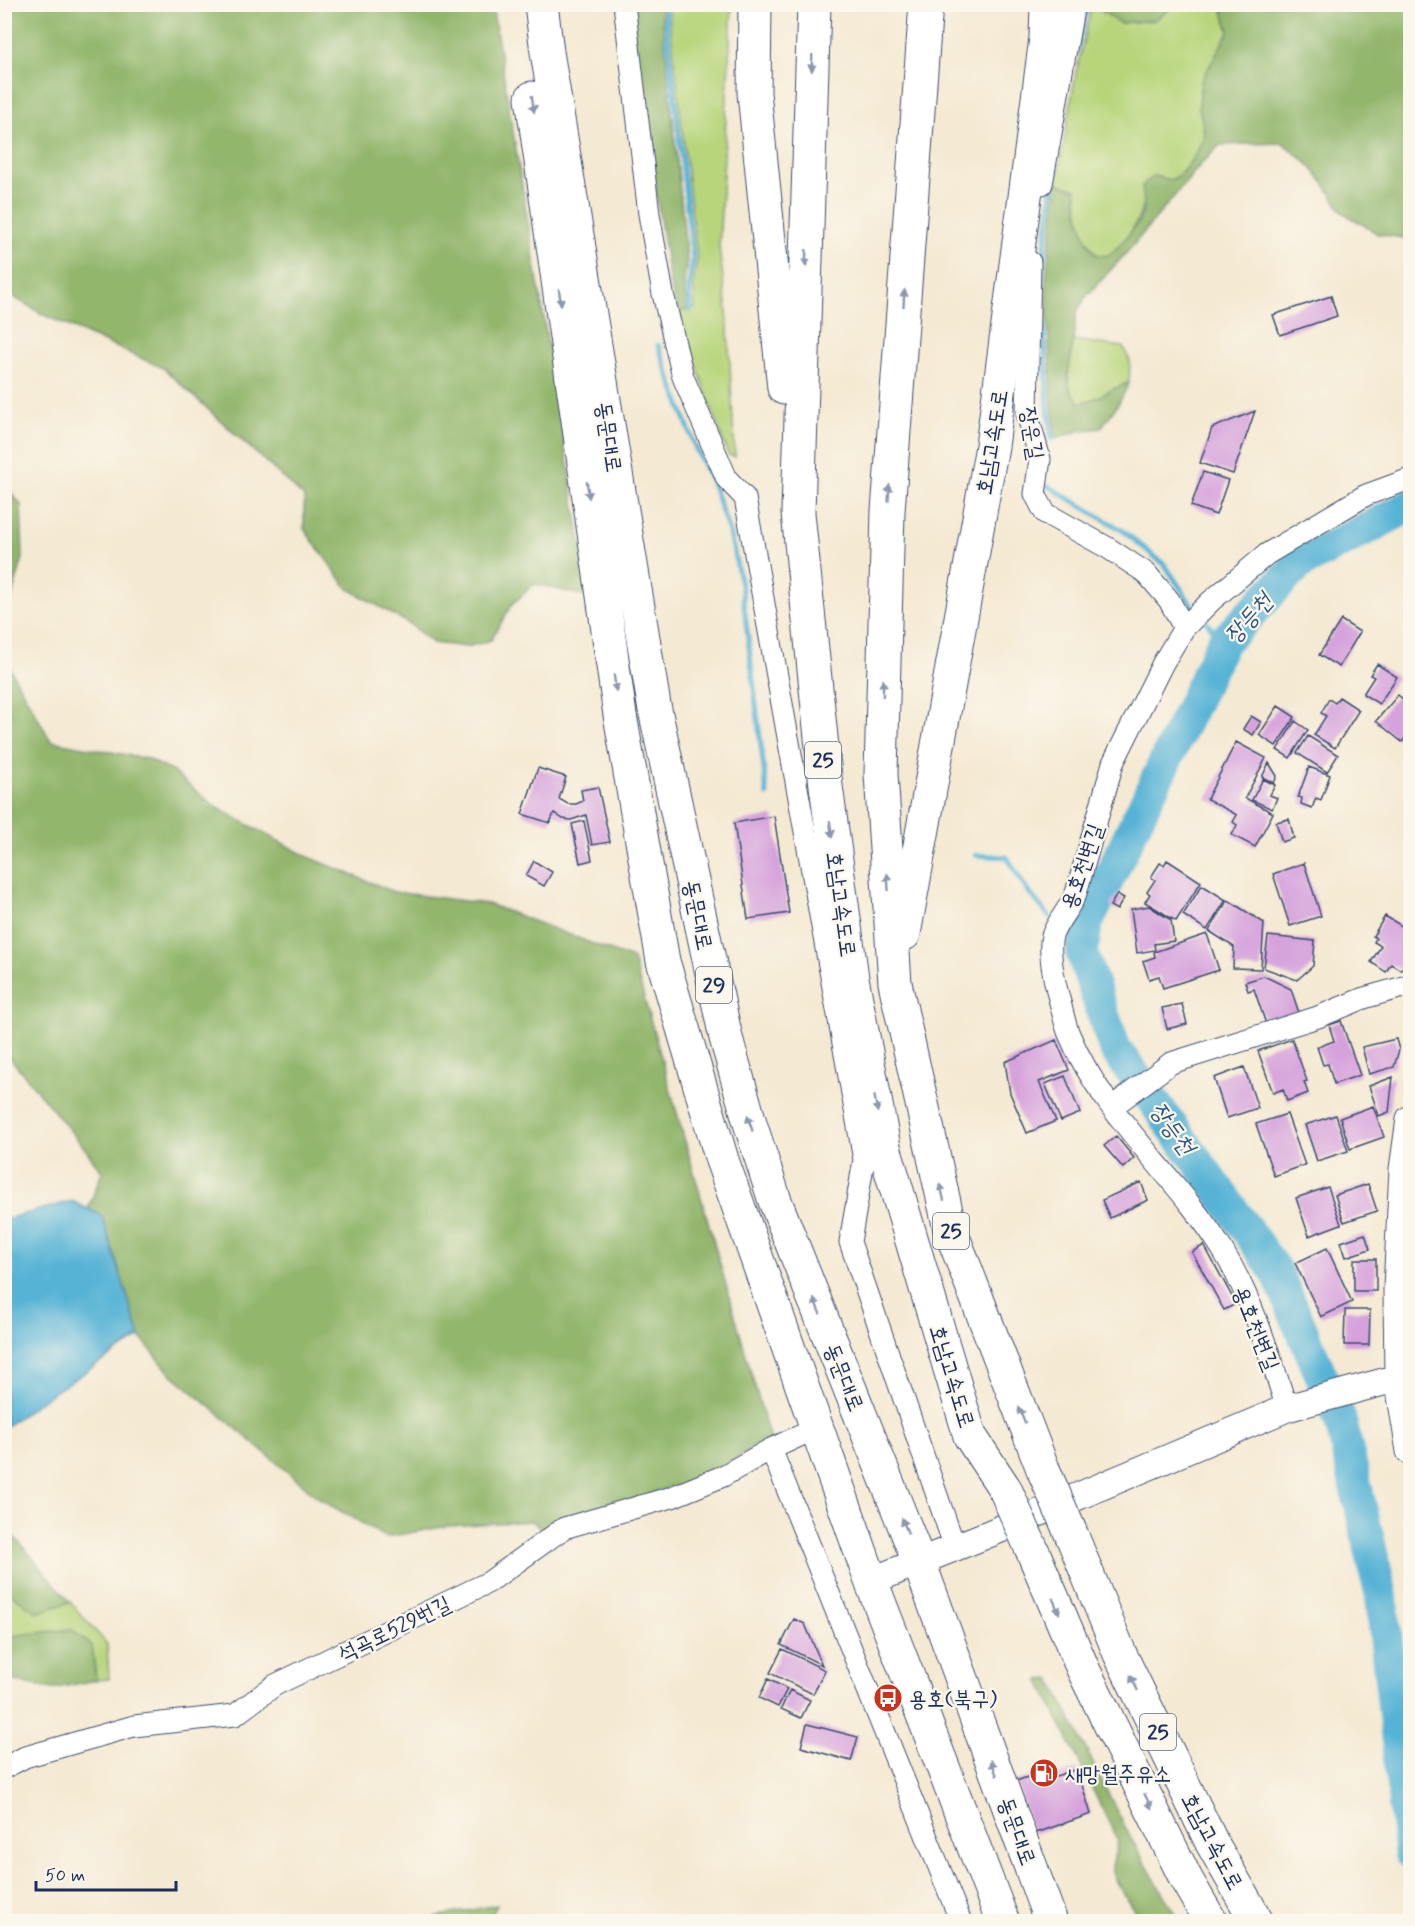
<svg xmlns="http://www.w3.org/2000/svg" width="1415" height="1926" font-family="Mynerve,'Poor Story',sans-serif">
<rect width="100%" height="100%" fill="#fbf7ec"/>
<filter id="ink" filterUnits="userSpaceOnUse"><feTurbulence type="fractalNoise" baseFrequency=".0167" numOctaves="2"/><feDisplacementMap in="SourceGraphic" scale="12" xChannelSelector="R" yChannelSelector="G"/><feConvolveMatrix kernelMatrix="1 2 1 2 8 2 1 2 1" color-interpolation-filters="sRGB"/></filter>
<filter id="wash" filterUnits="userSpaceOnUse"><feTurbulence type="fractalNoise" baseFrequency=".008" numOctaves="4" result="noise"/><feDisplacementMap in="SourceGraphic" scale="24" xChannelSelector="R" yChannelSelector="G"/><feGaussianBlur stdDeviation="1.35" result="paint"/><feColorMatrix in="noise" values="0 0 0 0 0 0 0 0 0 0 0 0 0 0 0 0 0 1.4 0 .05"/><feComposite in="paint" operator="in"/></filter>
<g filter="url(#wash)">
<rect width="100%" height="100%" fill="#f4e9d2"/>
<path fill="#b8d57c" stroke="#6a826d" stroke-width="1.5" d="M668 5H732L719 248 727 311 735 457 728 455 678 312 695 308 693 284 697 259Z
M1092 5 1120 23 1154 20 1176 5H1213L1223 11 1229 31 1201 82 1199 107 1204 130 1203 139 1195 156 1179 176 1170 180 1153 176C1144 207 1135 237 1107 256L1095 254C1080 233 1078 213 1076 189L1057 183 1076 72Z
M1073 340 1123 347 1130 361 1129 383C1111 388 1098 400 1080 403L1070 390 1068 376Z
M5 1589 37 1612 70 1602 107 1644 109 1679 96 1680 92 1646 10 1636 5 1633Z"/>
<path fill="#92b66c" stroke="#567265" stroke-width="1.5" d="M5 5H492L590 597 535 584 512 604 491 640 467 647 433 643 408 623 347 588 304 529V497L163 368 42 314 5 292Z
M628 5H661L687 259 684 283 687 310 678 312 670 285Z
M1093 5V4L1176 5 1154 20 1120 23Z
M1213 5H1410V239L1378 234 1342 212 1327 187 1308 164 1283 143 1220 145 1202 163 1129 250 1085 298 1077 311 1068 376 1070 390 1080 403C1098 400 1111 388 1129 383L1120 401 1101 428 1078 431 1056 439 1052 407 1046 278 1057 183 1076 189C1078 213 1080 233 1095 254L1107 256C1120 247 1138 226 1143 211 1145 204 1143 193 1142 186L1153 176 1171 180 1179 176 1195 156 1203 139 1204 130 1199 107 1201 82 1229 31 1223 11Z
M5 485 21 505 23 558 5 620Z
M4 658 51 741 148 759 173 772 214 806 306 856 394 892 488 904 633 959 770 1439 718 1470 548 1532 531 1521 448 1526 386 1537 321 1500 170 1373 140 1337 102 1216 88 1209 102 1172 83 1146 5 1052Z
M4 1528 19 1542 70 1602 37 1613 5 1589Z
M71 1629 92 1646 96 1680 52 1689 5 1679V1633L10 1636Z
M1051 1679 1130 1837 1179 1921H1141L1116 1882 1112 1866 1118 1841 1039 1680Z
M497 1905 489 1921H430L435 1917Z"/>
<path fill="#57b3d5" stroke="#39719a" stroke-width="1.5" d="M72 1201 102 1216 140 1337 45 1398 5 1427V1219Z"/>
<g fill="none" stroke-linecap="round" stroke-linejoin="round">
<path stroke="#57b3d5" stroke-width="5" d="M664 4 693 259 689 284 690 311
M1076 52 1088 4
M658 345 696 449 712 482 731 538 742 589 767 795
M1052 439 1048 407 1041 278 1054 177
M1048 486 1122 530 1165 565 1193 607
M1203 618 1223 642
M976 855 1007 857 1027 890 1049 916
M1067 928 1086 925"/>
<path stroke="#57b3d5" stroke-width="33" d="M1410 506 1299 564 1223 642 1086 925 1082 953 1115 1049 1218 1189 1277 1273 1340 1419 1381 1594 1410 1852"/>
</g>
<g id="blocks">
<path fill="#d5a2dc" d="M1331 296 1337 316 1280 335 1273 315Z
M1255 411 1233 474 1200 463 1212 428Z
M1203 472 1228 480 1216 515 1191 506Z
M1341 620 1360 632 1339 667 1319 655Z
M1377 664 1397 677 1379 704 1363 694 1374 677 1370 675Z
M1398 695 1410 705V732L1402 742 1376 721Z
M1339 697 1359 710 1335 748 1314 735 1326 716 1321 713 1329 699 1335 703Z
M1278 706 1295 717 1276 746 1259 735Z
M1251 716 1261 722 1253 735 1243 729Z
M1295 721 1308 730 1290 758 1277 750Z
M1308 736 1338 755 1327 772 1297 753Z
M1236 742 1266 758 1245 798 1273 813 1255 847 1232 835 1237 825 1233 822 1237 815 1207 799Z
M1269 763 1277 776 1274 783 1262 777Z
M1309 767 1330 775 1321 800 1316 798 1312 808 1301 804 1302 798 1298 797Z
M538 768 566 777 559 799 568 804H576L583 801 581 790 598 787 610 842 592 845 586 815 571 820 563 819 554 813 550 823 522 814Z
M1263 779 1275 785 1270 795 1277 798 1272 809 1252 800Z
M774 816 789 913 748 919 734 823Z
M1289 819 1294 838 1282 842 1276 822Z
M584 821 592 860 580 863 572 824Z
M1167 860 1201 882 1176 921 1145 902 1150 894 1147 892 1155 880 1151 877 1160 863 1164 865Z
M534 861 552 872 544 886 526 876Z
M1304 863 1321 916 1290 926 1273 874Z
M1202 885 1226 900 1207 930 1183 915Z
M1117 894 1124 898 1117 910 1110 906Z
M1228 900 1264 923 1261 969 1233 968 1234 947 1209 931Z
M1149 906 1171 920 1174 941 1154 944 1155 950 1137 953 1131 909Z
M1385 916 1410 931V954L1401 970 1391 964 1386 972 1371 962 1381 946 1374 942 1376 938 1373 936Z
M1207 934 1219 970 1163 988 1159 976 1149 979 1143 961 1155 957 1154 952Z
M1268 936 1315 941 1313 966 1297 980 1264 968Z
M1264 976 1291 989 1299 1013 1266 1024 1254 989 1248 991 1245 982Z
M1182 1004 1187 1024 1167 1029 1162 1008Z
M1341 1021 1360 1075 1334 1084 1328 1064 1323 1065 1317 1047 1334 1041 1329 1025Z
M1292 1039 1307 1081 1304 1082 1308 1093 1287 1101 1283 1089 1273 1093 1258 1051Z
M1396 1039 1399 1050 1394 1067 1369 1074 1362 1047Z
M1056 1040 1069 1070 1039 1082 1056 1121 1027 1133 1010 1093 1005 1062Z
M1244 1067 1258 1108 1227 1118 1214 1078Z
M1065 1076 1080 1113 1061 1121 1045 1084Z
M1393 1077 1389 1112 1379 1116 1369 1086Z
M1373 1106 1384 1137 1350 1149 1340 1118Z
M1287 1114 1305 1165 1274 1176 1256 1124Z
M1336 1115 1348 1151 1317 1161 1305 1125Z
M1116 1136 1134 1158 1123 1168 1104 1146Z
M1141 1182 1148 1200 1110 1218 1102 1200Z
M1368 1184 1377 1211 1344 1222 1335 1195Z
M1328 1187 1341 1224 1309 1236 1296 1198Z
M1365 1234 1370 1249 1346 1257 1341 1242Z
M1204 1245 1236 1304 1224 1310 1192 1252Z
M1327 1248 1352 1302 1321 1317 1295 1263Z
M1354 1259H1376V1291H1354Z
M1345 1310H1370L1369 1345H1344Z
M794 1619 805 1624 822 1665 781 1645Z
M782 1649 825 1670 813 1694 770 1673Z
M768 1679 787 1689 778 1707 759 1698Z
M790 1690 810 1700 801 1718 781 1709Z
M807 1724 858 1737 851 1761 801 1747Z
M1051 1769 1053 1777 1077 1769 1091 1814 1033 1834 1016 1781Z"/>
</g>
</g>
<g filter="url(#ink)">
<use href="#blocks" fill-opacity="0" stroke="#3c4b6f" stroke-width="1.5"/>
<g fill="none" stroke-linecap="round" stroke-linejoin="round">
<g stroke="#3c4b6f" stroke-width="23">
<path id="minor" d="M624 4 649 214 663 294 683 377 727 479 745 498 864 1160 850 1242 955 1548
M1042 184 1074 4
M1030 262 1027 413 1040 459 1035 494 1045 513 1108 548 1146 573 1169 600 1184 628 1211 601 1267 554 1366 495 1410 479
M1184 628 1163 663 1113 763 1076 893C1070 908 1057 921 1052 936 1048 951 1054 980 1058 995 1062 1008 1064 1022 1069 1034 1103 1116 1175 1174 1222 1249 1252 1298 1269 1353 1287 1408
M1112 1107 1171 1063 1318 1017 1364 998 1410 985
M817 1428 771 1449 961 1922
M4 1768 25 1757 134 1726 235 1715 275 1685 489 1582 564 1528 672 1497 723 1476 771 1449"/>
</g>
<g stroke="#3c4b6f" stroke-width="29">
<path id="tertiary" d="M1410 1119 1403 1169 1397 1289 1398 1378 1410 1451
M871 1581 991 1533 1287 1408 1398 1378"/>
</g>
<g stroke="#3c4b6f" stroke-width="35">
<path id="primary" d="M541 4 547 52 654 705 726 1038 750 1123 775 1201 919 1562 1051 1922
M532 98 620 715 663 961 722 1160 871 1581 1003 1922"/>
</g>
<g stroke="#3c4b6f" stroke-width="35">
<path id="motorway" d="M755 4 754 93 784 388
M814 4 798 513 826 786 852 978 884 1147 970 1436 1005 1489
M926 4 888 511 881 774 895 983 950 1229 1043 1469
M904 934 992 446 1046 38 1047 4
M1072 1536 1120 1654 1212 1843 1257 1922
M1033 1552 1083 1669 1186 1879 1211 1922"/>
</g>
<use href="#minor" stroke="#fff" stroke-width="21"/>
<use href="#tertiary" stroke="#fff" stroke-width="27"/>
<use href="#primary" stroke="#fff" stroke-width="33"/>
<use href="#motorway" stroke="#fff" stroke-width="33"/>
<g stroke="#3c4b6f" stroke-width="35" stroke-linecap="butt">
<path id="motorway-bridge" d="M1043 1469 1072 1536
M1005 1489 1033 1552"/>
</g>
<use href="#motorway-bridge" stroke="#fff" stroke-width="33"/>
</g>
<defs><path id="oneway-solid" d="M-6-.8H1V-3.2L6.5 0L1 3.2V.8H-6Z" transform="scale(1.5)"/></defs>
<g fill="#8d97ae">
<use href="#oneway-solid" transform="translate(812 63) rotate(92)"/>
<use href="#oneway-solid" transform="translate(533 104) rotate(82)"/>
<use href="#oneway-solid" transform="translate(806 258) rotate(92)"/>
<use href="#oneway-solid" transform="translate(560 297) rotate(82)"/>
<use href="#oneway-solid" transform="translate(904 298) rotate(-86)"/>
<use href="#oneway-solid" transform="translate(588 490) rotate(82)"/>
<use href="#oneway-solid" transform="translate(889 493) rotate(-86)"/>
<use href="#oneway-solid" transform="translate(615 683) rotate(82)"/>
<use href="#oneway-solid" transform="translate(883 688) rotate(-89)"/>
<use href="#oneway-solid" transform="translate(831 829) rotate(82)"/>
<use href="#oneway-solid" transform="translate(888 882) rotate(-94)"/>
<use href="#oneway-solid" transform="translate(876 1104) rotate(79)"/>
<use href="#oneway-solid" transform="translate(750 1123) rotate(-107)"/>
<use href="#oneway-solid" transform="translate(942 1192) rotate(-103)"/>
<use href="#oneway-solid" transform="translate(817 1306) rotate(-112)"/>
<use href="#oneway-solid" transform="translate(1022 1415) rotate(-111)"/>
<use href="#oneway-solid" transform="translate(905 1526) rotate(-112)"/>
<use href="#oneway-solid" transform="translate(1056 1606) rotate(67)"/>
<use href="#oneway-solid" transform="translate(1134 1683) rotate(-116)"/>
<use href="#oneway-solid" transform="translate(994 1768) rotate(-110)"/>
<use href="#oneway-solid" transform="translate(1148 1801) rotate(64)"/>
</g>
</g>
<defs>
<g id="bus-disc" transform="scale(1.5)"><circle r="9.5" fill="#c8321e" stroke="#fbf7ec"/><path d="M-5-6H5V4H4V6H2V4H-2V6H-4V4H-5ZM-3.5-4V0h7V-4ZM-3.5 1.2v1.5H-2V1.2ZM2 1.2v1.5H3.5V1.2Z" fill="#fff"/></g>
<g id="fuel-disc" transform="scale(1.5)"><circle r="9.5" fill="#c8321e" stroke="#fbf7ec"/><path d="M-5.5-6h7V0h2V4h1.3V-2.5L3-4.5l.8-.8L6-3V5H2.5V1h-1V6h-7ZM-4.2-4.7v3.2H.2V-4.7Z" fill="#fff"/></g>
</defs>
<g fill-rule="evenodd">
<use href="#bus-disc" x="888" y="1698"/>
<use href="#fuel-disc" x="1044" y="1773"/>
</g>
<g text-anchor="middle" stroke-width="4.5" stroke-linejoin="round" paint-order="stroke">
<g fill="#fbf7ec" stroke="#5e6b89" stroke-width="1.5">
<rect x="805" y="742" width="36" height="36" rx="4.5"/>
<rect x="696" y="967" width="36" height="36" rx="4.5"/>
<rect x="933" y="1213" width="36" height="36" rx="4.5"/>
<rect x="1140" y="1714" width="36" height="36" rx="4.5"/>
</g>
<g font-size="21" font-weight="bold" fill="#1b2f5e">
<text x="823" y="767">25</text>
<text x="714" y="992">29</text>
<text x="951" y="1238">25</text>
<text x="1158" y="1739">25</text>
</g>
<g font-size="22" fill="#1b2f5e" stroke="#fbf7ec">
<text transform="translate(1033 433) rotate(81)" y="8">장운길</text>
<text transform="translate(610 437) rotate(81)" y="8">동문대로</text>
<text transform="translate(991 442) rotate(-81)" y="8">호남고속도로</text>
<text transform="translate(1081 866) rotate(-71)" y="8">용호천변길</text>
<text transform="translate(842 904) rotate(82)" y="8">호남고속도로</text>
<text transform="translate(699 915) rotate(78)" y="8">동문대로</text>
<text transform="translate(1257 1328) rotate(68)" y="8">용호천변길</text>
<text transform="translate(953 1376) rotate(73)" y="8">호남고속도로</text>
<text transform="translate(845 1377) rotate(68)" y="8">동문대로</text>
<text transform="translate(394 1628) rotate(-26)" y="8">석곡로529번길</text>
<text transform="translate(1018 1831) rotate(70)" y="8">동문대로</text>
<text transform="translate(1213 1841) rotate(62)" y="8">호남고속도로</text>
</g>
<g font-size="22" fill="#1b2f5e" stroke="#fbf7ec" text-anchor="start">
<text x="909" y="1706">용호(북구)</text>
<text x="1065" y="1781">새망월주유소</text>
</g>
<g font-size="24" font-style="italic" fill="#2d5782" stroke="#fbf7ec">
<text transform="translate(1248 618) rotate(-48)" y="8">장등천</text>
<text transform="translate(1173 1128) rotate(54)" y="8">장등천</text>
</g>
</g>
<rect width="1415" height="1926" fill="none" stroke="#fbf7ec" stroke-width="24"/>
<path d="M36 1881v9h140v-9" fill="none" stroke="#1b2f5e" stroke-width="3"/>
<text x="45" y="1881" font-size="18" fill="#1b2f5e" stroke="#fbf7ec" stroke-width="4.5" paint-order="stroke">50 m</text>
</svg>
